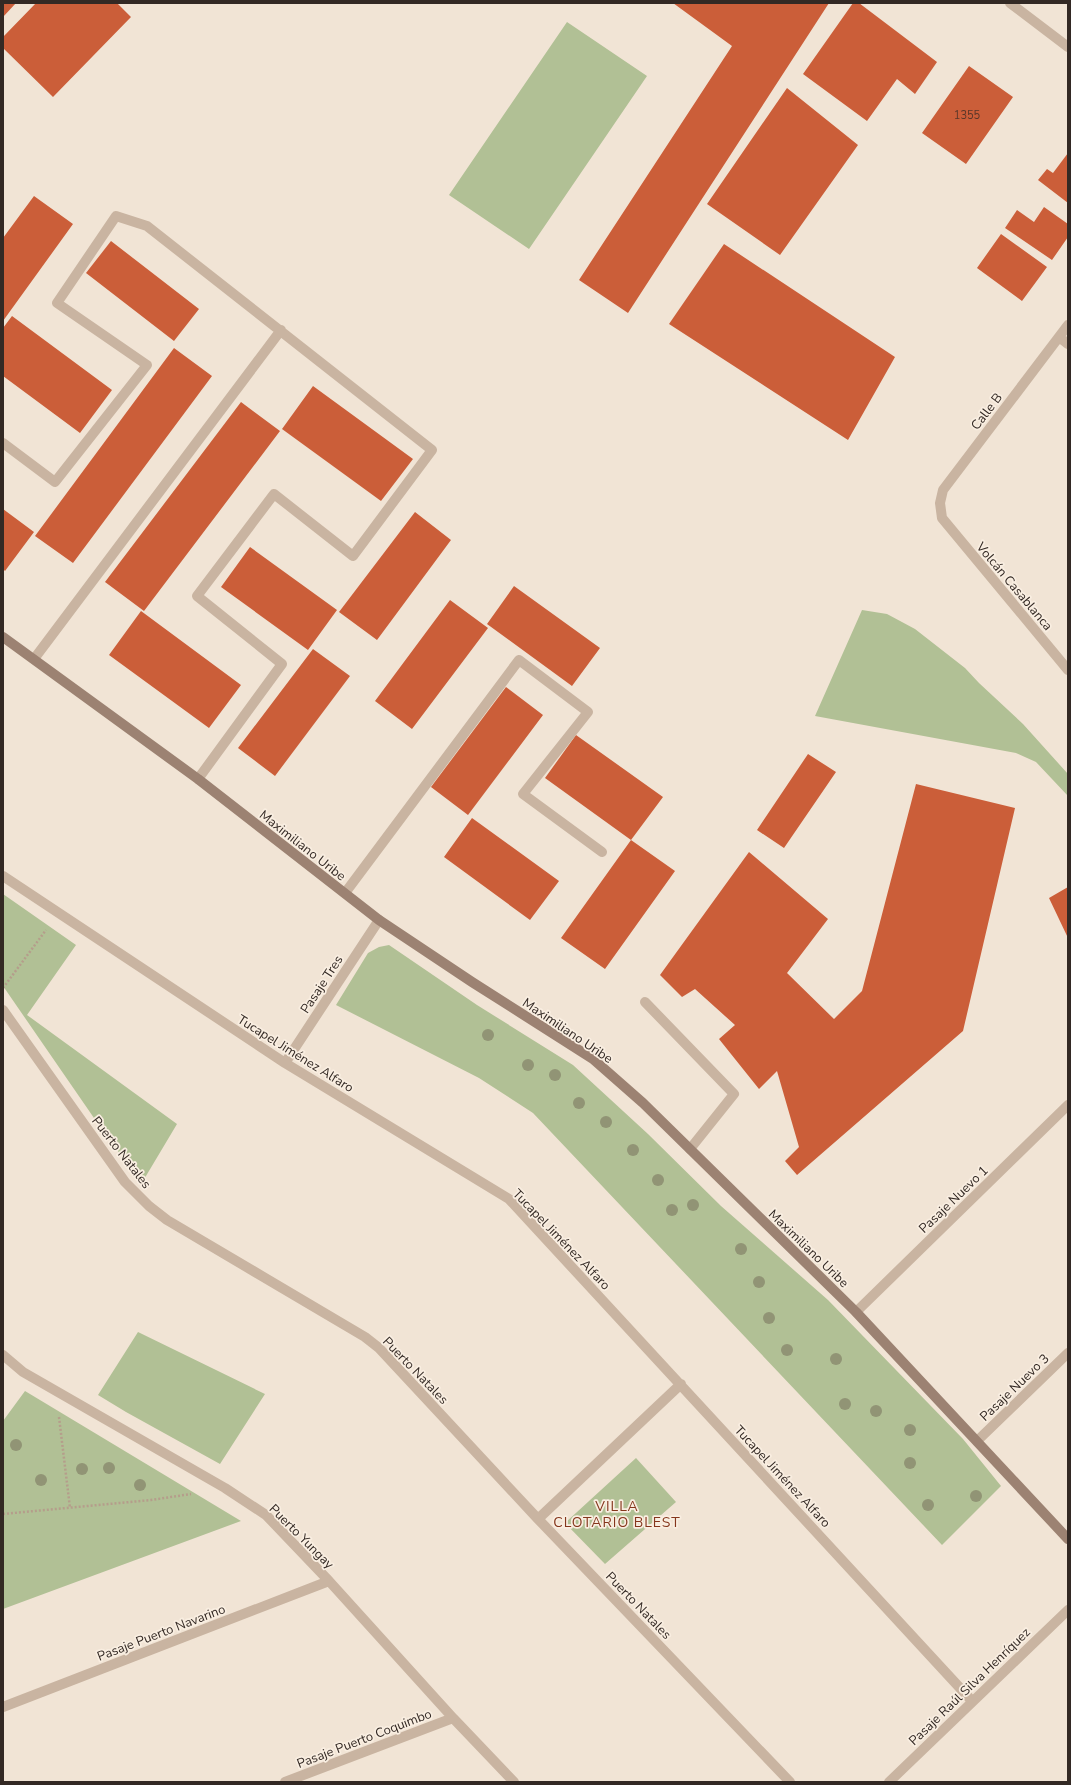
<svg xmlns="http://www.w3.org/2000/svg" width="1071" height="1785" font-family="'Nunito Sans',sans-serif">
<rect width="100%" height="100%" fill="#f1e4d5"/>
<path fill="#b1c095" d="M567 22 647 76 529 249 449 195Z
M862 610 887 614 915 629 965 668 979 683 1023 724 1068 774V796L1036 762 1016 753 815 716Z
M3 894 76 945 27 1015 177 1124 143 1181 120 1154 94 1118 3 986Z
M389 945 477 1005 573 1065 648 1134 721 1206 828 1300 963 1439 1001 1486 942 1545 533 1113 479 1078 336 1005 368 953 379 947Z
M138 1332 265 1394 220 1464 126 1412 98 1395Z
M25 1391 241 1521 3 1609V1421Z
M636 1458 676 1502 605 1564 565 1523Z"/>
<path fill="#cb5e39" d="M3 3H16L3 17Z
M36 3H117L131 17 53 97 3 48V37Z
M673 3H829L628 313 579 280 732 46Z
M853 3H859L937 62 915 94 897 79 867 121 803 74Z
M969 66 1013 97 966 164 922 133Z
M787 88 858 145 780 255 707 204Z
M1068 153V203L1038 180 1047 169 1053 173Z
M34 196 73 224 3 321V238Z
M1044 207 1068 224V237L1052 260 1005 228 1017 210 1034 222Z
M1001 234 1047 267 1022 301 977 268Z
M111 241 199 309 174 341 86 273Z
M724 244 895 357 848 440 669 324Z
M12 316 112 390 80 433 3 376V328Z
M174 348 212 376 73 563 35 536Z
M313 386 413 459 381 501 282 429Z
M241 402 280 431 144 611 105 582Z
M3 509 34 532 5 571 3 569Z
M415 512 451 540 377 640 339 612Z
M250 547 337 610 308 650 221 587Z
M514 586 600 648 572 686 487 624Z
M450 600 488 628 412 729 375 701Z
M141 611 241 685 209 728 109 655Z
M313 649 350 676 275 776 238 748Z
M506 687 543 715 468 815 431 787Z
M576 735 663 797 631 840 545 778Z
M808 754 836 772 784 848 757 830Z
M916 784 1015 808 963 1031 797 1175 785 1161 799 1147 777 1071 759 1089 719 1039 735 1025 695 989 682 997 660 975 749 852 828 919 787 973 834 1019 862 991Z
M472 818 559 881 530 920 444 857Z
M631 840 675 871 605 969 561 938Z
M1068 887V938L1049 898Z"/>
<g fill="none" stroke-linecap="round" stroke-linejoin="round">
<path stroke="#b59d8b" stroke-width="2.5" stroke-dasharray="2 2" stroke-linecap="butt" d="M3 988 46 930
M59 1417 70 1508
M3 1514 151 1500 191 1494"/>
<path stroke="#c9b4a1" stroke-width="10" d="M3 443 55 482 147 365 57 303 116 216 147 226 432 450 353 556 274 494 197 596 282 664 198 779
M34 659 281 330
M345 893 519 660 588 712 523 794 602 852
M645 1002 734 1094 690 1149"/>
<path stroke="#c9b4a1" stroke-width="10" d="M1010 3 1068 47
M1068 325 943 490 940 503 942 518 1068 670
M1059 337 1068 344
M3 876 285 1063 509 1199 972 1701
M3 1010 125 1182 149 1206 167 1220 365 1337 379 1348 538 1519 790 1782
M285 1063 379 920
M856 1312 1068 1105
M3 1355 23 1372 225 1488 266 1515 329 1581 453 1718 514 1782
M977 1441 1068 1353
M538 1519 681 1384
M3 1707 329 1581
M285 1782 453 1718
M889 1782 1068 1610"/>
<path stroke="#9c8272" stroke-width="10" d="M3 637 198 779 379 920 472 982 593 1059 643 1103 856 1312 1068 1539"/>
</g>
<g fill="#919475">
<circle cx="488" cy="1035" r="6"/>
<circle cx="528" cy="1065" r="6"/>
<circle cx="555" cy="1075" r="6"/>
<circle cx="579" cy="1103" r="6"/>
<circle cx="606" cy="1122" r="6"/>
<circle cx="633" cy="1150" r="6"/>
<circle cx="658" cy="1180" r="6"/>
<circle cx="693" cy="1205" r="6"/>
<circle cx="672" cy="1210" r="6"/>
<circle cx="741" cy="1249" r="6"/>
<circle cx="759" cy="1282" r="6"/>
<circle cx="769" cy="1318" r="6"/>
<circle cx="787" cy="1350" r="6"/>
<circle cx="836" cy="1359" r="6"/>
<circle cx="845" cy="1404" r="6"/>
<circle cx="876" cy="1411" r="6"/>
<circle cx="910" cy="1430" r="6"/>
<circle cx="16" cy="1445" r="6"/>
<circle cx="910" cy="1463" r="6"/>
<circle cx="109" cy="1468" r="6"/>
<circle cx="82" cy="1469" r="6"/>
<circle cx="41" cy="1480" r="6"/>
<circle cx="140" cy="1485" r="6"/>
<circle cx="976" cy="1496" r="6"/>
<circle cx="928" cy="1505" r="6"/>
</g>
<g text-anchor="middle" stroke-width="3.5" stroke-linejoin="round" paint-order="stroke">
<g font-size="11" fill="#593629">
<text x="967" y="119">1355</text>
</g>
<g font-size="13" fill="#332924" stroke="#f9eee1">
<text transform="translate(986 411) rotate(-53)" y="5">Calle B</text>
<text transform="translate(1015 586) rotate(50)" y="5">Volcán Casablanca</text>
<text transform="translate(303 845) rotate(38)" y="5">Maximiliano Uribe</text>
<text transform="translate(321 984) rotate(-57)" y="5">Pasaje Tres</text>
<text transform="translate(568 1030) rotate(34)" y="5">Maximiliano Uribe</text>
<text transform="translate(296 1053) rotate(32)" y="5">Tucapel Jiménez Alfaro</text>
<text transform="translate(122 1152) rotate(52)" y="5">Puerto Natales</text>
<text transform="translate(953 1199) rotate(-44)" y="5">Pasaje Nuevo 1</text>
<text transform="translate(562 1239) rotate(46)" y="5">Tucapel Jiménez Alfaro</text>
<text transform="translate(809 1248) rotate(44)" y="5">Maximiliano Uribe</text>
<text transform="translate(416 1370) rotate(46)" y="5">Puerto Natales</text>
<text transform="translate(1014 1387) rotate(-44)" y="5">Pasaje Nuevo 3</text>
<text transform="translate(783 1476) rotate(47)" y="5">Tucapel Jiménez Alfaro</text>
<text transform="translate(302 1536) rotate(45)" y="5">Puerto Yungay</text>
<text transform="translate(639 1605) rotate(46)" y="5">Puerto Natales</text>
<text transform="translate(161 1632) rotate(-21)" y="5">Pasaje Puerto Navarino</text>
<text transform="translate(969 1686) rotate(-44)" y="5">Pasaje Raúl Silva Henríquez</text>
<text transform="translate(364 1738) rotate(-21)" y="5">Pasaje Puerto Coquimbo</text>
</g>
<g font-size="14" letter-spacing="1" fill="#84351b" stroke="#f9eee1">
<text x="617" y="1511">VILLA<tspan x="617" dy="16">CLOTARIO BLEST</tspan></text>
</g>
</g>
<rect width="1071" height="1785" fill="none" stroke="#332924" stroke-width="8"/>
</svg>
